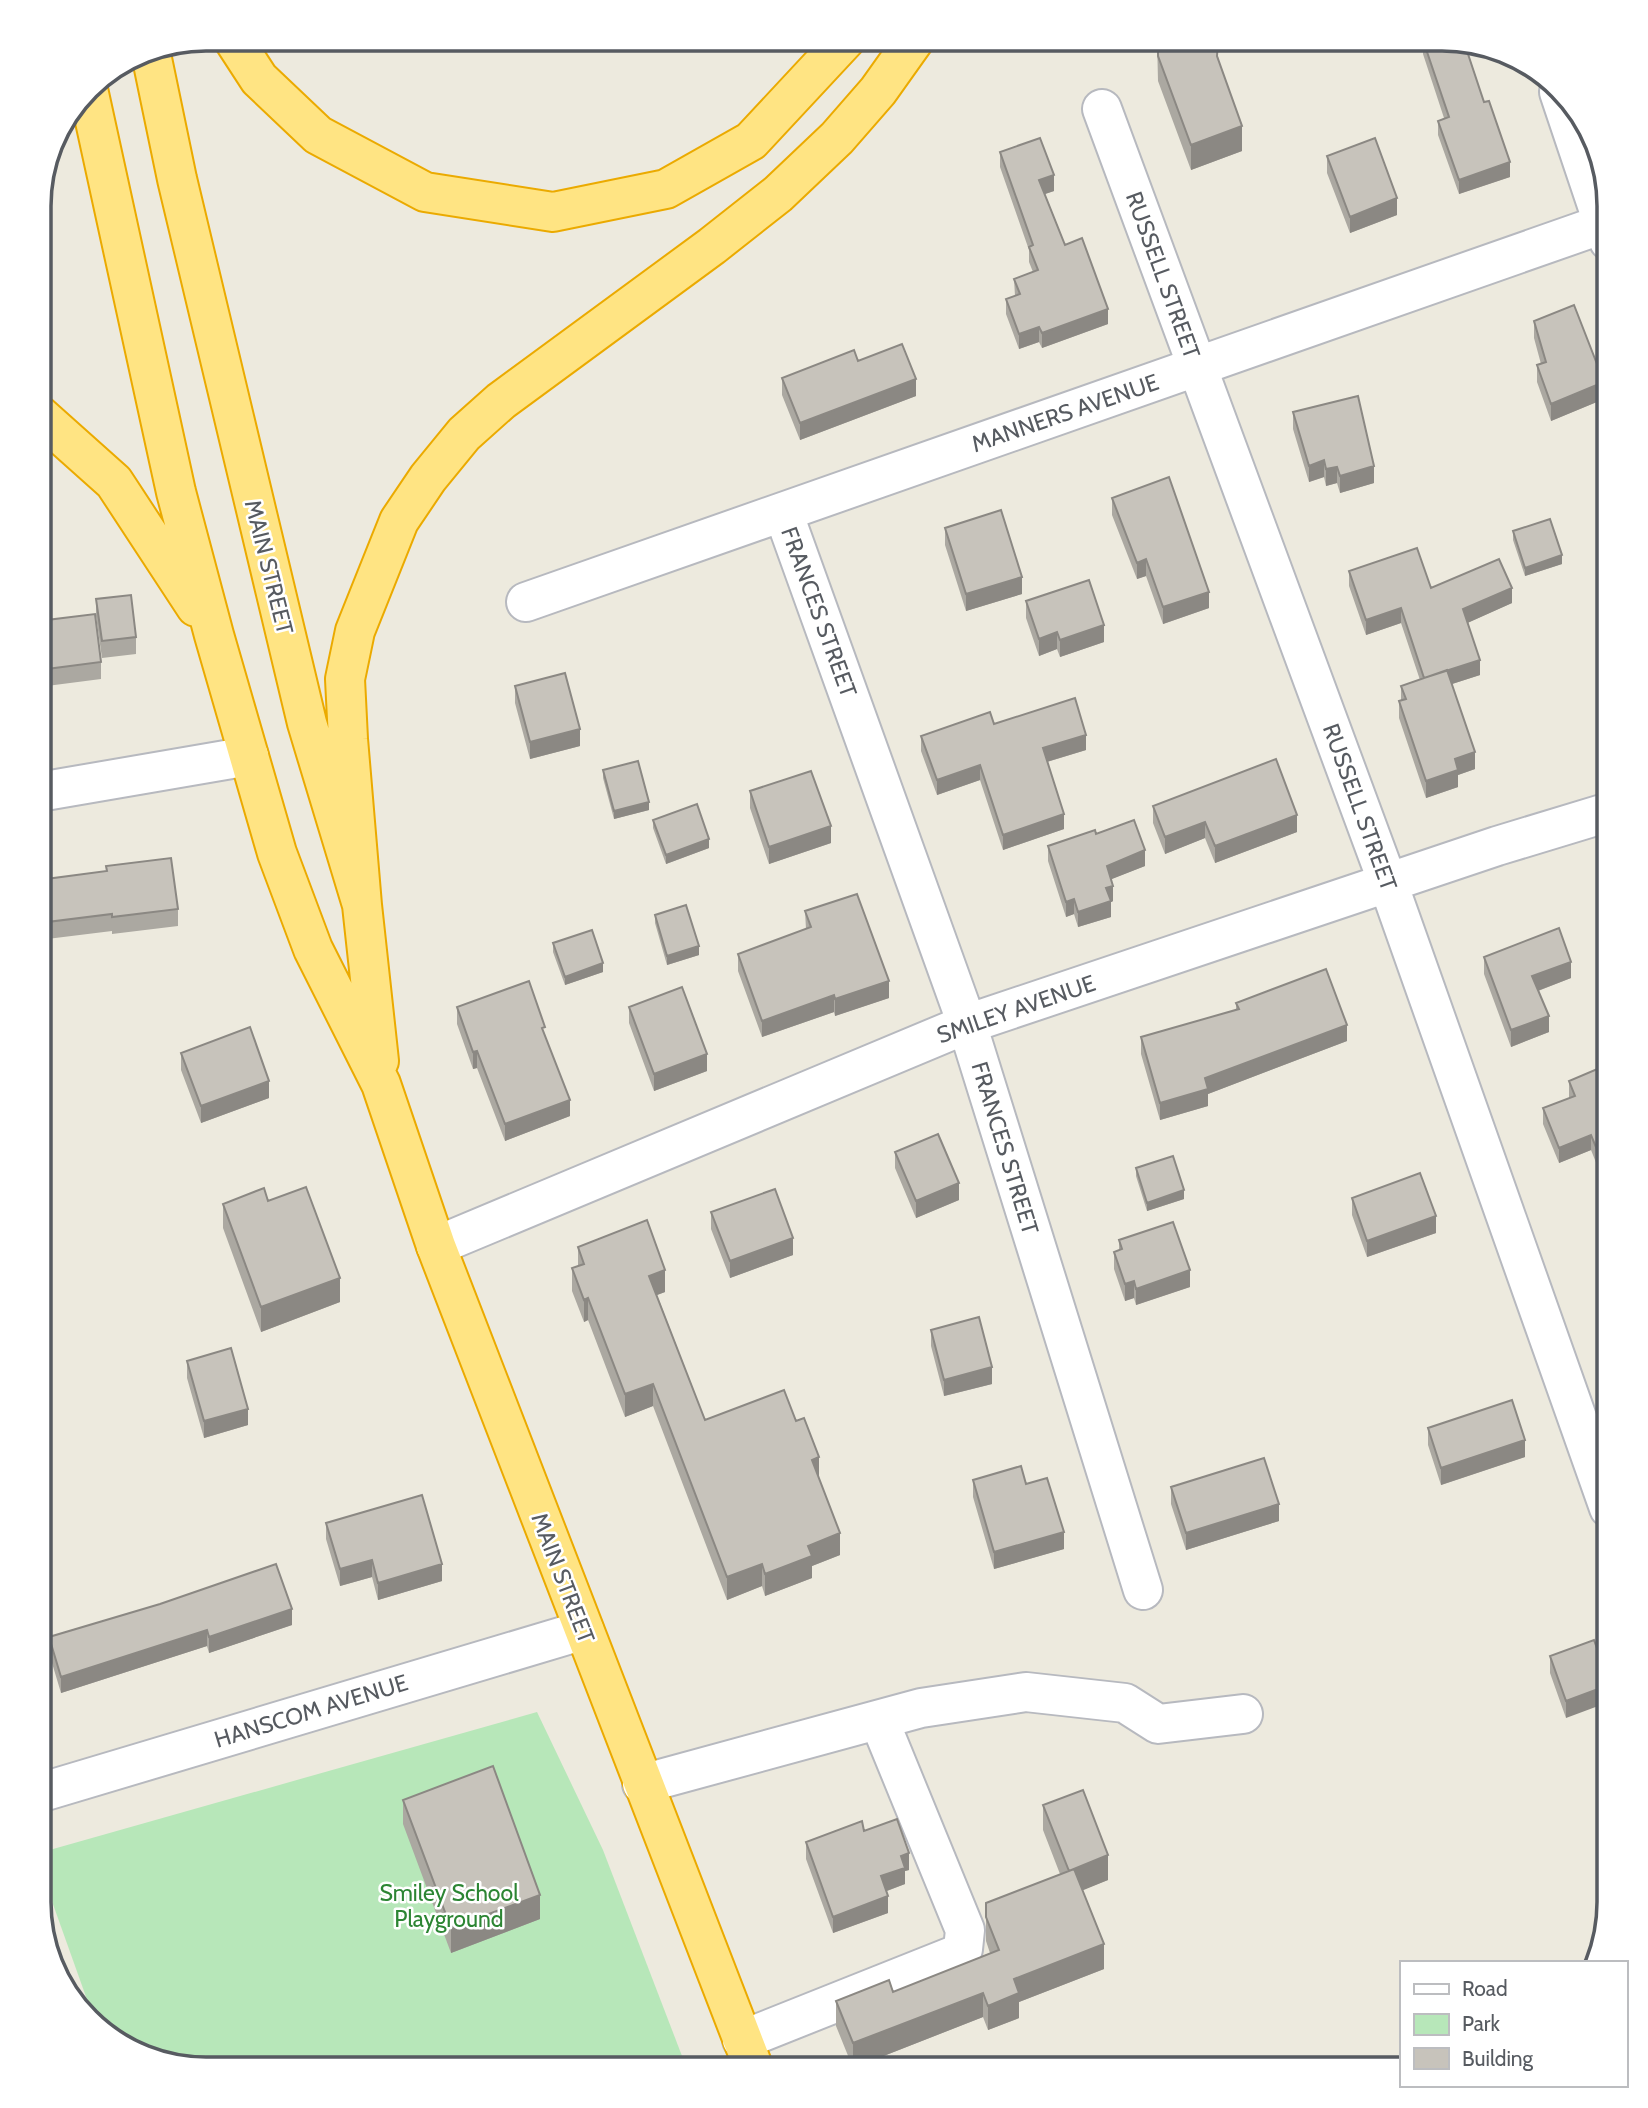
<svg xmlns="http://www.w3.org/2000/svg" width="1648" height="2108" font-family="Cabin,sans-serif">
<rect width="100%" height="100%" fill="#edeade"/>
<path fill="#b7e7b9" d="M537 1712 603 1850 687 2069H205L122 2047 95 2022 39 1865V1853Z"/>
<g fill="none" stroke-linecap="round" stroke-linejoin="round">
<g stroke="#b7b9bf" stroke-width="42">
<path id="minor" d="M1559 92 1609 241
M1102 109 1388 883 1609 1508
M783 512 967 1024 1143 1590
M526 602 1603 224
M39 792 249 756
M436 1246 967 1024 1497 846 1609 812
M642 1784 921 1708 1026 1692 1125 1703 1158 1724 1243 1714
M39 1793 584 1630
M742 2040 958 1954 963 1949 965 1930 879 1720"/>
</g>
<g stroke="#ebaa00" stroke-width="42">
<path id="highway" d="M233 39 259 79 318 135 425 192 553 212 666 189 751 141 846 39
M150 49 177 179 307 723 362 905 379 1061
M88 89 176 492 214 635 277 853 313 949 381 1084 436 1246 754 2069
M39 415 114 482 196 607
M362 905 348 739 345 679 355 631 399 521 428 478 464 434 501 401 712 246 778 194 837 138 878 91 915 39"/>
</g>
<use href="#minor" stroke="#fff" stroke-width="38"/>
<use href="#highway" stroke="#ffe483" stroke-width="38"/>
</g>
<path fill="#aba8a1" d="M1157 39 1218 57 1242 151 1191 170 1158 81Z
M1423 40 1484 102 1510 177 1459 194 1438 135V121L1444 118 1423 54Z
M1000 152 1054 191 1045 194 1065 245 1108 324 1042 348 1039 342 1019 349 1006 314V299L1015 296 1014 279 1033 272 1029 262V250L1000 167Z
M1327 156 1397 215 1350 233 1327 173Z
M1534 321 1604 399 1551 421 1537 382V365L1541 364 1534 338Z
M858 361 916 396 800 440 782 395V378Z
M1293 412 1374 483 1340 493 1337 483 1326 486 1324 477 1309 482 1293 429Z
M1112 498 1209 608 1163 624 1146 576 1137 579 1112 515Z
M945 528 1022 594 966 611 945 545Z
M1513 531 1562 564 1525 576 1513 540Z
M1349 571 1431 588 1512 603 1467 623 1480 675 1452 684 1475 769 1458 775V787L1426 798 1399 718V701L1401 700V686L1420 680 1401 623 1366 635 1349 586Z
M96 599 136 637V654L102 658 96 616Z
M1026 601 1104 642 1060 657 1057 649 1039 656 1026 618Z
M39 621 101 662V679L39 687Z
M515 686 580 746 530 759 515 703Z
M994 724 1086 750 1047 762 1064 829 1003 850 980 780 937 795 921 751V736Z
M603 770 649 810 614 819 603 778Z
M750 791 831 843 769 864 750 808Z
M1153 806 1297 832 1215 863 1205 838 1165 854 1153 823Z
M653 820 709 848 666 864 653 828Z
M1096 834 1145 866 1111 879 1113 901 1111 902V917L1078 927 1074 914 1066 917 1048 861V846Z
M106 866 178 909V926L112 934V931L39 940V880L106 871Z
M1609 883V905L1607 900V884Z
M805 911 889 998 835 1016 834 1012 762 1037 738 971V954L806 929Z
M655 915 699 955 667 965 655 923Z
M553 943 603 972 565 985 553 952Z
M1484 957 1571 978 1538 991 1549 1032 1511 1047 1484 974Z
M1236 1003 1347 1041 1208 1094V1106L1160 1120 1141 1054V1037L1236 1010Z
M457 1007 545 1035 570 1116 505 1141 477 1068 473 1069 457 1024Z
M629 1007 707 1071 654 1091 629 1023Z
M181 1053 269 1098 201 1123 181 1070Z
M1609 1064 1603 1180 1591 1150 1559 1163 1543 1124V1108L1569 1098V1081Z
M895 1152 959 1200 916 1218 895 1168Z
M1136 1168 1184 1199 1147 1211 1136 1176Z
M1352 1198 1436 1233 1367 1257 1352 1215Z
M268 1201 340 1302 261 1332 223 1228V1204Z
M711 1212 793 1255 730 1278 711 1229Z
M1119 1240 1190 1287 1136 1305 1134 1298 1125 1301 1114 1269V1252L1119 1250Z
M578 1247 665 1292 657 1295 705 1420 819 1478 840 1555 812 1566V1578L765 1596 762 1586 727 1600 653 1406 625 1417 588 1320 584 1322 572 1291V1268L578 1266Z
M931 1330 992 1384 944 1396 931 1346Z
M187 1361 248 1425 204 1438 187 1378Z
M1428 1428 1525 1457 1441 1485 1428 1445Z
M973 1480 1026 1484 1064 1549 994 1569 973 1497Z
M1171 1487 1279 1521 1186 1550 1171 1504Z
M326 1523 442 1581 378 1600 372 1577 340 1586 326 1539Z
M160 1604 292 1625 209 1653 207 1646 61 1693 49 1653V1637Z
M1594 1640 1566 1718 1550 1673V1656Z
M403 1800 540 1919 451 1953 403 1824Z
M1043 1805 1108 1880 1082 1890 1104 1969 1019 2002V2018L988 2030 983 2017 853 2068 836 2026V2001L893 1992 990 1953 986 1941V1903L1060 1874 1043 1830Z
M864 1831 909 1870 905 1871V1884L887 1891 888 1913 833 1933 806 1859V1842Z"/>
<path fill="#8b8883" d="M1242 126V151L1191 170V145Z
M1510 162V177L1459 194V180Z
M1054 175V191L1039 196V180Z
M1397 198V215L1350 233V217Z
M1108 309V324L1042 348V333Z
M1039 327V342L1019 349V334Z
M916 379V396L800 440V423Z
M1604 382V399L1551 421V404Z
M1324 460V477L1309 482V466Z
M1374 466V483L1340 493V476Z
M1337 467V483L1326 486V469Z
M1562 555V564L1525 576V568Z
M1146 559V576L1137 579V563Z
M1022 577V594L966 611V594Z
M1512 588V603L1463 625V609Z
M1209 592V608L1163 624V607Z
M1401 608V623L1366 635V620Z
M1104 625V642L1060 657V640Z
M1057 632V649L1039 656V639Z
M1480 660V675L1424 693V678Z
M580 729V746L530 759V742Z
M1086 735V750L1043 763V748Z
M1475 752V769L1458 775V787L1426 798V781L1455 759Z
M980 765V780L937 795V780Z
M649 802V810L614 819V811Z
M1064 814V829L1003 850V835Z
M1297 815V832L1215 863V846Z
M1205 822V838L1165 854V837Z
M831 826V843L769 864V847Z
M709 839V848L666 864V855Z
M1145 850V866L1107 881V866Z
M1113 886V901L1111 902V917L1078 927V912L1106 888Z
M1074 899V914L1066 917V902Z
M699 946V955L667 965V956Z
M1571 962V978L1532 993V976Z
M603 963V972L565 985V977Z
M889 981V998L835 1016V999Z
M834 995V1012L762 1037V1021Z
M1549 1016V1032L1511 1047V1030Z
M1347 1025V1041L1208 1094V1106L1160 1120V1103L1205 1078Z
M477 1051V1068L473 1069V1052Z
M707 1054V1071L654 1091V1074Z
M269 1081V1098L201 1123V1106Z
M570 1100V1116L505 1141V1124Z
M1591 1135V1150L1559 1163V1148Z
M1609 1162V1177L1603 1180V1164Z
M959 1183V1200L916 1218V1201Z
M1184 1190V1199L1147 1211V1203Z
M1436 1216V1233L1367 1257V1241Z
M793 1238V1255L730 1278V1261Z
M665 1270V1292L649 1298V1276Z
M1190 1270V1287L1136 1305V1289Z
M340 1278V1302L261 1332V1307Z
M1134 1281V1298L1125 1301V1284Z
M588 1298V1320L584 1322V1300Z
M992 1367V1384L944 1396V1380Z
M653 1384V1406L625 1417V1394Z
M248 1409V1425L204 1438V1421Z
M1525 1440V1457L1441 1485V1468Z
M819 1457V1479L812 1460Z
M1279 1504V1521L1186 1550V1533Z
M1064 1532V1549L994 1569V1552Z
M840 1533V1555L812 1566V1578L765 1596V1574L808 1546Z
M372 1560V1577L340 1586V1569Z
M442 1564V1581L378 1600V1583Z
M762 1564V1586L727 1600V1577Z
M292 1609V1625L209 1653V1637Z
M207 1630V1646L61 1693V1677Z
M1609 1685V1702L1566 1718V1701Z
M909 1853V1870L905 1871V1884L881 1893V1876L901 1856Z
M1108 1855V1880L1069 1896V1871Z
M540 1895V1919L451 1953V1928Z
M888 1896V1913L833 1933V1917Z
M1104 1944V1969L1019 2002V2018L988 2030V2006L1014 1979Z
M983 1993V2017L853 2068V2043Z"/>
<path fill="#c7c3bb" stroke="#8b8883" stroke-width="2" d="M1158 39H1218L1217 56 1242 126 1191 145 1158 56Z
M1425 39H1453L1464 42 1484 102 1489 101 1510 162 1459 180 1438 121 1449 117 1423 40Z
M1040 138 1054 175 1039 180 1065 245 1082 238 1108 309 1042 333 1039 327 1019 334 1006 299 1020 294 1014 279 1038 270 1029 247 1033 245 1000 152Z
M1375 138 1397 198 1350 217 1327 156Z
M1574 305 1604 382 1551 404 1537 365 1546 362 1534 321Z
M902 344 916 379 800 423 782 378 854 350 858 361Z
M1358 396 1374 466 1340 476 1337 467 1326 469 1324 460 1309 466 1293 412Z
M1169 477 1209 592 1163 607 1146 559 1137 563 1112 498Z
M1001 510 1022 577 966 594 945 528Z
M1550 519 1562 555 1525 568 1513 531Z
M1417 548 1431 588 1499 559 1512 588 1463 609 1480 660 1424 678 1401 608 1366 620 1349 571Z
M1089 580 1104 625 1060 640 1057 632 1039 639 1026 601Z
M131 595 136 637 102 641 96 599Z
M95 614 101 662 39 670V621Z
M1447 670 1475 752 1455 759 1458 770 1426 781 1399 701 1406 699 1401 686Z
M565 673 580 729 530 742 515 686Z
M1075 698 1086 735 1043 748 1064 814 1003 835 980 765 937 780 921 736 990 712 994 724Z
M1276 759 1297 815 1215 846 1205 822 1165 837 1153 806Z
M638 761 649 802 614 811 603 770Z
M811 771 831 826 769 847 750 791Z
M697 804 709 839 666 855 653 820Z
M1134 820 1145 850 1107 866 1113 886 1106 888 1111 901 1078 912 1074 899 1066 902 1048 846 1095 830 1096 834Z
M171 858 178 909 112 917V914L39 923V880L107 871 106 866Z
M857 894 889 981 835 999 834 995 762 1021 738 954 811 927 805 911Z
M686 905 699 946 667 956 655 915Z
M1559 928 1571 962 1532 976 1549 1016 1511 1030 1484 957Z
M592 930 603 963 565 977 553 943Z
M1326 969 1347 1025 1205 1078 1208 1089 1160 1103 1141 1037 1239 1009 1236 1003Z
M529 981 545 1027 542 1028 570 1100 505 1124 477 1051 473 1052 457 1007Z
M682 987 707 1054 654 1074 629 1007Z
M250 1027 269 1081 201 1106 181 1053Z
M1609 1064V1162L1603 1164 1591 1135 1559 1148 1543 1108 1575 1096 1569 1081Z
M938 1134 959 1183 916 1201 895 1152Z
M1173 1156 1184 1190 1147 1203 1136 1168Z
M1420 1173 1436 1216 1367 1241 1352 1198Z
M306 1187 340 1278 261 1307 223 1204 264 1188 268 1201Z
M775 1189 793 1238 730 1261 711 1212Z
M647 1220 665 1270 649 1276 705 1420 784 1390 796 1421 804 1418 819 1457 812 1460 840 1533 808 1546 812 1556 765 1574 762 1564 727 1577 653 1384 625 1394 588 1298 584 1300 572 1268 584 1264 578 1247Z
M1173 1222 1190 1270 1136 1289 1134 1281 1125 1284 1114 1252 1122 1249 1119 1240Z
M979 1317 992 1367 944 1380 931 1330Z
M231 1348 248 1409 204 1421 187 1361Z
M1512 1400 1525 1440 1441 1468 1428 1428Z
M1264 1458 1279 1504 1186 1533 1171 1487Z
M1021 1466 1026 1484 1047 1478 1064 1532 994 1552 973 1480Z
M422 1495 442 1564 378 1583 372 1560 340 1569 326 1523Z
M276 1564 292 1609 209 1637 207 1630 61 1677 49 1637 160 1604Z
M1594 1640 1609 1682V1685L1566 1701 1550 1656Z
M493 1766 540 1895 451 1928 403 1800Z
M1083 1790 1108 1855 1069 1871 1043 1805Z
M897 1819 909 1853 901 1856 905 1868 881 1876 888 1896 833 1917 806 1842 862 1821 864 1831Z
M1074 1869 1104 1944 1014 1979 1019 1993 988 2006 983 1993 853 2043 836 2001 889 1980 893 1992 999 1950 986 1917V1903Z"/>
<g text-anchor="middle" stroke-width="5" stroke-linejoin="round" paint-order="stroke">
<g font-size="23" fill="#575b61" stroke="#fff">
<text transform="translate(1163 275) rotate(70)" y="8">RUSSELL STREET</text>
<text transform="translate(1065 413) rotate(-19)" y="8">MANNERS AVENUE</text>
<text transform="translate(269 567) rotate(76)" y="8">MAIN STREET</text>
<text transform="translate(819 612) rotate(70)" y="8">FRANCES STREET</text>
<text transform="translate(1360 807) rotate(70)" y="8">RUSSELL STREET</text>
<text transform="translate(1016 1009) rotate(-19)" y="8">SMILEY AVENUE</text>
<text transform="translate(1005 1148) rotate(73)" y="8">FRANCES STREET</text>
<text transform="translate(563 1578) rotate(69)" y="8">MAIN STREET</text>
<text transform="translate(311 1711) rotate(-17)" y="8">HANSCOM AVENUE</text>
</g>
<g font-size="23" fill="#2c8533" stroke="#fff">
<text x="449" y="1901">Smiley School<tspan x="449" dy="26">Playground</tspan></text>
</g>
</g>
<path d="M0 0H1648V2108H0ZM206 51H1442A155 155 0 0 1 1597 206V1902A155 155 0 0 1 1442 2057H206A155 155 0 0 1 51 1902V206A155 155 0 0 1 206 51Z" fill="#fff" fill-rule="evenodd"/>
<path fill="none" stroke="#575b61" stroke-width="3.5" d="M206 51H1442A155 155 0 0 1 1597 206V1902A155 155 0 0 1 1442 2057H206A155 155 0 0 1 51 1902V206A155 155 0 0 1 206 51Z"/>
<rect x="1400" y="1961" width="228" height="126" fill="#ffffff" stroke="#bcbdc0" stroke-width="2"/>
<rect x="1414" y="1984" width="35" height="10" fill="#ffffff" stroke="#bcbdc0" stroke-width="2"/>
<text x="1462" y="1996" font-size="21" fill="#575b61">Road</text>
<rect x="1414" y="2014" width="35" height="21" fill="#b7e7b9" stroke="#bcbdc0" stroke-width="2"/>
<text x="1462" y="2031" font-size="21" fill="#575b61">Park</text>
<rect x="1414" y="2048" width="35" height="21" fill="#c7c3bb" stroke="#bcbdc0" stroke-width="2"/>
<text x="1462" y="2066" font-size="21" fill="#575b61">Building</text>
</svg>
